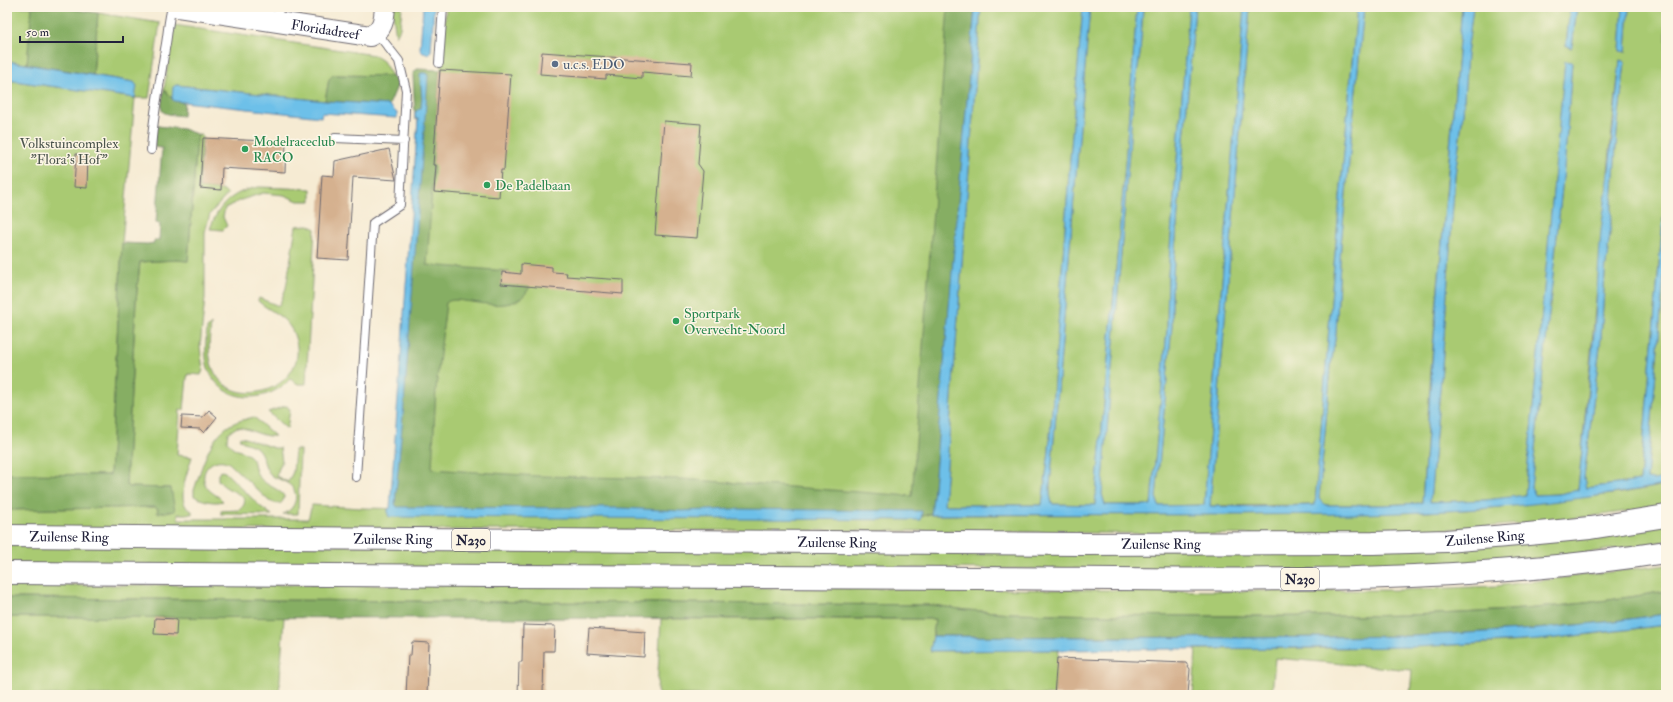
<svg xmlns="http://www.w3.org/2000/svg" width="1673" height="702" font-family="'IM FELL Double Pica',serif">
<rect width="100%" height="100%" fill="#fcf5e5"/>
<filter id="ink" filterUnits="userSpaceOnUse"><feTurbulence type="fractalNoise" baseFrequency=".025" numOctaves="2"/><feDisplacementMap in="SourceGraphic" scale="8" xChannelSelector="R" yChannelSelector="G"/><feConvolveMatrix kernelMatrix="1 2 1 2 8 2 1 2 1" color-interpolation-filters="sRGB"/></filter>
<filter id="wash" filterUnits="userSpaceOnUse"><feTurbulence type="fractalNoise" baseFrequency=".012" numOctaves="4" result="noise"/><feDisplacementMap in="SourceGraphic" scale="16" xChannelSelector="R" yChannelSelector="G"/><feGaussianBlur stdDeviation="0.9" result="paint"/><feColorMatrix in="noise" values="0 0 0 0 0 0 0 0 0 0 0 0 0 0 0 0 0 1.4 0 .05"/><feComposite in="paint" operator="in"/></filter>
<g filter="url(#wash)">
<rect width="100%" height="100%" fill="#f6ebd3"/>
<path fill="#a9ca72" stroke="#667656" d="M7 7H32L27 64 7 61Z
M392 7H402L400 28 396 36Z
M446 7H954L920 500 408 478Z
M981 7H1083L1070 159 1049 451 1042 505H944Z
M1090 7H1137L1123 191 1095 505 1052 504 1050 495V486Z
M1143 7H1189L1168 274 1167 330 1151 505H1105L1102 494 1133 100 1140 54Z
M1195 7H1244L1204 505 1159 506 1156 497 1172 326V287Z
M1250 7H1357L1333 276 1315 505 1210 506Z
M1364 7H1462L1432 356 1422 503 1382 505H1324L1319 498 1331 366 1336 333 1341 245Z
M1473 7H1570L1566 46 1572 48 1577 7H1623L1620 51 1626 52 1629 7H1666V185L1640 481 1586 488 1584 478 1601 338 1605 273 1610 233 1617 132 1625 62 1620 60 1612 129 1578 490 1559 494 1534 495 1531 488 1565 158 1572 62H1565L1525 496 1486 500 1430 502 1442 367 1455 175 1463 114 1467 54Z
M98 13 160 23 149 98H135L122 243 110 475 7 474V80L135 98 134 82 93 75Z
M174 25 374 55 383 61 392 76 336 75 329 79 325 101 176 85 172 99 164 89Z
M199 135H202V138L199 188 222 190 228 194 210 214 205 232V298L200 347 203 370 201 375 188 374 187 378 184 410H180L177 455 192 457C188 470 174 505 192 511V514H178V519H308L312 505 361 508 915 519 932 513 931 515 1319 514 1425 512 1482 509 1559 500 1622 493 1666 485V505C1424 547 1177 532 933 531 625 530 316 530 7 529V510L155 507 158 509 157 512 171 488 128 487 126 484 136 301 140 262 176 260 188 261 197 138Z
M259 187 311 189V201H298L284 195 263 193 241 200 225 208 223 217 227 226 223 230 210 229C218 205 233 191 259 187Z
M309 225 315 229 306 384H298L290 379C268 404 221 405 208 368 204 355 206 341 207 328L211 324C210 335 208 347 210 358 220 421 321 390 292 330 283 314 270 312 258 301L259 298 279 306 286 288 296 226Z
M1666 252V478L1653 480 1647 479Z
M285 406H287L290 410 287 429 268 412Z
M254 417 275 436C264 438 249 428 237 427L228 433 227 441C233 451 242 450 250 456 256 461 253 469 258 475 264 486 278 487 284 496 283 508 275 503 269 501L229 463C215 455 199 469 205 484 208 492 218 495 223 501 213 504 201 500 194 496V490C202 468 209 437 230 425 237 421 246 419 254 417Z
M242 437 274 448H280L282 461 276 476 288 482 293 472 295 450H300L298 514H283C297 509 301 491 287 483 281 479 276 479 271 475 263 467 265 456 257 448 251 443 243 444 239 438Z
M221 471 225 472 261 507 272 515 221 514V511L239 510C252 500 239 494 231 490 226 488 221 484 218 480V474Z
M1666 521V541L1661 542 1559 557 1360 570 7 565V544L1227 549Z
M1666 565V591C1526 616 1384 617 1242 616 1165 616 1088 615 1011 613L966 610 933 605 7 598V585H441L1229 591 1402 590 1496 586Z
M7 617H284L279 695H7Z
M661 619H935L931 651 1059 650 1054 695H659L657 691Z
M1666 625V695H1410L1412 670 1275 658 1272 695H1193L1196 649C1294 648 1393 649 1492 643 1550 640 1608 632 1666 625Z"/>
<path fill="#86ae64" stroke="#546850" d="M32 7H59L98 13 93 75 27 64Z
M948 7H975L932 513 915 519 394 510 418 119H415L413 74 417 69 440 70 427 265 509 271 510 274 532 278C531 282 530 287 528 290 515 312 484 303 464 301 457 300 450 299 446 303L436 388 432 469 538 476 682 479 912 496Z
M333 75 392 76 398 84 389 105 325 101 329 79Z
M164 89 174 101 184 102 183 116C157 113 160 114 164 89Z
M158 126 183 129 199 135 197 138 188 261 176 260 140 262 136 301 126 484 128 487 171 488 175 511 157 513 158 509 155 507 7 510V474L110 475 122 243 147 244 154 243 155 240H159L160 224 156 223 162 148 154 147 156 127Z
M1666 591V614L1615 621 1537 629 1416 636 1245 638 933 636 935 619 7 617V598L933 605 966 610 1011 613C1088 615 1165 616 1242 616 1384 617 1526 616 1666 591Z"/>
<path fill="#6dc0e9" stroke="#487192" d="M423 7H434L431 51 429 54 423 53 420 50Z
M975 7H981L944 505H1042L1049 451 1070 159 1083 7H1090L1050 486V495L1052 504 1095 505 1123 191 1137 7H1143L1140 54 1133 100 1103 483 1102 494 1105 505H1151L1167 330 1168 274 1189 7H1195L1172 287V326L1156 497 1159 506 1204 505 1244 7H1250L1210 506 1253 507 1315 505 1333 276 1357 7H1364L1341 245 1336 333 1331 366 1319 498 1325 505H1382L1422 503 1433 350 1462 7H1473L1467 54 1463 114 1455 175 1442 367 1430 502 1486 500 1525 495 1565 61 1572 62 1565 158 1531 488 1535 495 1559 494 1578 490 1594 333 1601 231 1608 180 1620 60 1625 62 1617 132 1610 233 1605 273 1601 338 1584 478 1586 488 1640 481 1666 185V252L1647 479 1653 480 1666 478V485C1586 499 1504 509 1423 512 1363 515 1302 514 1242 515 1138 515 1035 514 931 515L934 488 941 399Z
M1570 7H1577L1572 48 1566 46Z
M1623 7H1629L1626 52 1620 51Z
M7 61 134 82 137 86 135 98 7 80Z
M421 73H426L428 76 404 404 395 504 397 507 622 508 682 511 733 509 918 511H922L921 520 389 517 388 515V509L390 508 418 119H415V112L421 108 422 98 420 75Z
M176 85 325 101 389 105 397 113V118L322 113 321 117 174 101 172 98 173 87Z
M1666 614V625L1539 640 1414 647 930 651 933 636 1245 638 1416 636 1537 629 1615 621Z"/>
<g id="blocks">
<path fill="#d5b18f" d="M542 52 692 63 691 76 642 72V78L606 75V79L540 74Z
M440 70 511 74 504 170H501L499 197 434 192 436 165H433Z
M664 121 701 124 698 164 703 171 697 238 655 235Z
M203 138 286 142 285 172 222 168 221 190 200 188Z
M389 149 396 180 353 177 348 260 317 258 322 175 334 176 335 161Z
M76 154 88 155 87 188 74 187Z
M521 264 552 267V272L567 273 566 276 623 280V294L501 284 502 272 521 274Z
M209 410 217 417 204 433 200 429 181 428 182 416 203 417Z
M155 618 177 619 176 635 154 634Z
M523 625 555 626 554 651H544L543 695H518L519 662H522Z
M589 628 645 632 644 657 587 653Z
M412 642 429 643 427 695H406L408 655H411Z
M1057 658 1186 663 1190 669 1188 695H1054Z"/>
</g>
</g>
<g filter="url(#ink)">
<use href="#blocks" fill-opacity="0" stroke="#6c6870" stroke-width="1"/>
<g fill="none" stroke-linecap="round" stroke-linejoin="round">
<g stroke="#6c6870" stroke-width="10">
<path id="service" d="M277 22 279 7
M439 63 443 7
M335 138 404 141
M151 150C153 116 160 83 165 49 168 35 168 21 172 7
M356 477 373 223 400 205 406 90 399 61 377 33"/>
</g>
<g stroke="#6c6870" stroke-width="22">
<g id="tertiary">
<path id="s1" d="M178 7 370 36C383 30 384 20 385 7"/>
</g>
</g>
<g stroke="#6c6870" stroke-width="24">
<g id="primary">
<path id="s2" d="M7 536 1083 544 1373 543 1446 541 1518 535 1590 528 1666 516"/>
<path d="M7 573C330 575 652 577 975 578 1206 579 1437 588 1666 552"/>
</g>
</g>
<use href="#service" stroke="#fff" stroke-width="8"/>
<use href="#tertiary" stroke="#fff" stroke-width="20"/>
<use href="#primary" stroke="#fff" stroke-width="22"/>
</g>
</g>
<circle fill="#5c6f8a" stroke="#fcf5e5" stroke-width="1.5" cx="555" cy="64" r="4"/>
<g fill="#2e9e5b" stroke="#fcf5e5" stroke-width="1.5">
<circle cx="245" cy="149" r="4"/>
<circle cx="487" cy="185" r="4"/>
<circle cx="676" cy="321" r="4"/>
</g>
<g text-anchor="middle" stroke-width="3" stroke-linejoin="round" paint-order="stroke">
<g fill="#fcf5e5" stroke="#63616e" stroke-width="1">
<rect x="452" y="529" width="38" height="22" rx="3"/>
<rect x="1281" y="568" width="38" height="22" rx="3"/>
</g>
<g font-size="13" font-weight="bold" fill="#22223b">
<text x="471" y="545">N230</text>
<text x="1300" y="584">N230</text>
</g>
<g font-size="14" fill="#22223b" stroke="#fcf5e5">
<text dy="5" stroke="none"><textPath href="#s1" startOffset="149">Floridadreef</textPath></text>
<text dy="5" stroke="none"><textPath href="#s2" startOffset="62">Zuilense Ring</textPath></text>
<text dy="5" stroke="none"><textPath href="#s2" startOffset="1478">Zuilense Ring</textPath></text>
<text dy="5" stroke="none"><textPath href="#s2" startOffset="386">Zuilense Ring</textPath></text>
<text dy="5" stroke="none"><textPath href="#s2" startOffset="830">Zuilense Ring</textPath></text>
<text dy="5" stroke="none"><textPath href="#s2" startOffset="1154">Zuilense Ring</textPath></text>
</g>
<g font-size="14" fill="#4e5e75" stroke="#fcf5e5" text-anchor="start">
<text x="563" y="69">u.c.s. EDO</text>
</g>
<g font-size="14" fill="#27864d" stroke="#fcf5e5" text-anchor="start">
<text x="253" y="146">Modelraceclub<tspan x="253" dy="16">RACO</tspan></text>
<text x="495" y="190">De Padelbaan</text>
<text x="684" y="318">Sportpark<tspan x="684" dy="16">Overvecht-Noord</tspan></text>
</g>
<g font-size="14" fill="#4a544c" stroke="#fcf5e5">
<text x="69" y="148">Volkstuincomplex<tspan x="69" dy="16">"Flora's Hof"</tspan></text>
</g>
</g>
<rect width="1673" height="702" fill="none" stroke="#fcf5e5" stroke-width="24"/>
<path d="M20 36v6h103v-6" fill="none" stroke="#22223b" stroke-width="2"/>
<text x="26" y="36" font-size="12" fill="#22223b" stroke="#fcf5e5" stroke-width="3" paint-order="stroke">50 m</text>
</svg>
